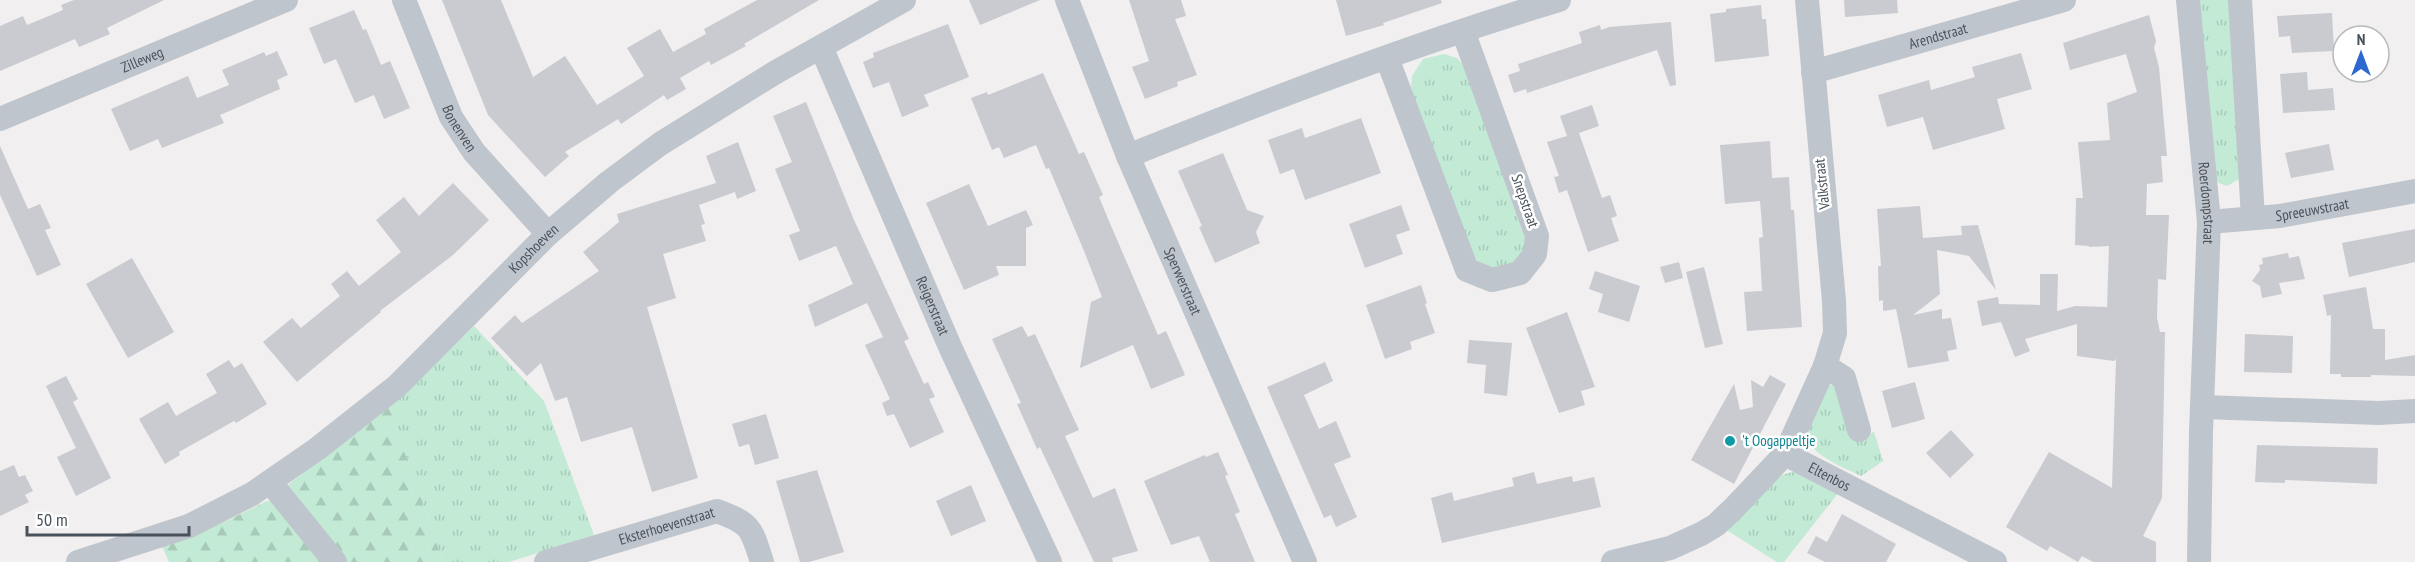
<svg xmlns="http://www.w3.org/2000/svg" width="2415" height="562" font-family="'PT Sans Narrow',sans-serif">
<defs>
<pattern id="grass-tufts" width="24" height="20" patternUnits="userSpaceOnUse" patternTransform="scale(1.5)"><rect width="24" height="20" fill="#c2ead5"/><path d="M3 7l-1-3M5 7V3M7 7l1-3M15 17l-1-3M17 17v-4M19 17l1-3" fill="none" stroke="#a8cab9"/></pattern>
<pattern id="forest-firs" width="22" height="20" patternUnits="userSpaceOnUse" patternTransform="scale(1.5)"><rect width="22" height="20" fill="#c2ead5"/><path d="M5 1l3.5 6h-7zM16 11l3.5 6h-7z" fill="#a8cab9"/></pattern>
</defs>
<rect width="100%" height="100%" fill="#f1efef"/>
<path fill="url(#grass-tufts)" d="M2198 0H2232L2241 178 2227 186 2219 183 2214 178Z
M1444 54 1457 58 1464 66 1526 241C1525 245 1525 251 1523 255 1512 275 1487 270 1473 258L1411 88 1412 76 1423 59Z
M474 326 544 401 594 535 509 562H443L389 404 410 388Z
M1827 385H1837L1855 438 1874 432 1883 461 1861 476C1845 468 1801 452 1807 429 1811 414 1820 399 1827 385Z
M1792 472 1802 474 1839 492 1784 562H1777L1725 529 1773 482 1782 475Z"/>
<path fill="url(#forest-firs)" d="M389 404 443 562H347L288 485Z
M267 501 280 503 322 562H169L162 546 226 521Z"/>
<path fill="#c9cbd1" d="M74 0H164L107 28 110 34 79 47 75 39 0 71V26L23 16 27 25 63 10 61 5Z
M442 0H501L533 77 565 56 597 105 644 76 627 48 660 29 673 52 706 34 704 29 757 0H819L744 44 746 46 711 65 709 61 680 78 686 89 667 100 664 95 621 124 618 119 565 152 569 156 545 177 488 115Z
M969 0H1040L980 25Z
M1129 0H1181L1186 16 1175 19 1197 75 1177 82 1178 86 1145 99 1132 67 1149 61Z
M1336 0H1441L1442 3 1383 23 1384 25 1346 36Z
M1844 0H1897L1898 13 1845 17Z
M1761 5 1762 19H1766L1769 56 1715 62 1710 14 1726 12V9Z
M354 10 363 30 366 29 381 65 390 61 410 108 384 119 374 95 355 103 336 59 324 64 309 28Z
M2332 13 2334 51 2292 53 2290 36 2279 37 2277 16Z
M2149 15 2156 41 2154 48 2159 67 2167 156H2161L2163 182 2147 184 2146 215H2169L2166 280 2158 279 2157 318 2160 332H2165L2162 498 2143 536 2156 542V562H2093L2082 556 2078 562 2050 546 2047 551 2006 527 2049 452 2112 488 2116 359 2114 361 2077 356V324L2025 339 2030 351 2015 357 2001 322 1982 326 1977 301 1998 297 1999 304 2040 305V274H2058L2057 311 2075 306 2107 307 2109 246 2089 247V246L2075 245 2076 198H2083L2078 142 2110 140 2107 103 2137 92 2126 54 2070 70 2063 43Z
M1671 22 1676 85 1670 86 1657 50 1527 93 1526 89 1514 93 1508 75 1520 71 1518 64 1582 43 1579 32 1600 25 1601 30 1609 27Z
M948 24 969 77 924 95 929 106 902 117 889 82 873 88 863 62 874 57 873 53Z
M277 51 288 75 277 80 280 89 220 115 224 123 162 148 158 139 130 151 111 109 188 76 197 98 229 85 222 70 264 52 266 56Z
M2021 53 2032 89 1997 99 2005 129 1933 150 1923 117 1887 127 1878 95 1929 80 1931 90 1975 77 1972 67Z
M2307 72 2308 90 2333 88 2335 110 2283 113 2280 74Z
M1043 73 1079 154 1084 152 1103 195 1099 197 1109 221 1158 335 1166 331 1185 375 1151 389 1133 345 1080 368 1091 302 1102 297 1084 251 1049 168 1046 169 1036 145 1004 158 999 147 992 150 971 98 987 92 988 95Z
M806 102 854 220 909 339 904 341 924 384 928 382 935 397 929 399 944 432 910 448 894 414 887 416 882 403 890 399 865 345 883 337 867 303 815 327 808 305 853 284 836 246 799 261 789 235 800 231 775 169 792 162 773 116Z
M1592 105 1599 126 1579 133 1602 198 1610 195 1617 216 1611 218 1619 241 1588 252 1567 190 1559 193 1554 177 1559 176 1547 142 1567 136 1560 116Z
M1361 118 1381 173 1305 200 1294 169 1280 174 1268 140 1302 128 1305 138Z
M1770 141 1772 178 1789 177 1791 210H1794L1802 327 1747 331 1744 292 1762 291 1759 238 1763 237 1760 201 1725 204 1720 145Z
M738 142 756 191 737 199 735 192 699 205 705 224 701 225 706 241 663 254 676 298 647 307 698 478 652 492 632 427 581 442 567 397 555 401 541 363 527 376 491 338 515 315 522 323 599 271 583 252 619 222 617 214 716 183 706 156Z
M2329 144 2334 170 2291 178 2285 153Z
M0 146 28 209 40 204 51 228 45 230 61 265 37 276 0 195Z
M1223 153 1247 210 1264 216 1256 232 1260 243 1215 263 1199 227 1202 226 1178 171Z
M453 183 489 220 453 255 380 311 381 312 297 382 263 342 292 318 301 328 340 296 331 284 347 271 359 286 401 252 376 220 404 197 419 216Z
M969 184 988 226 1026 210 1033 225 1026 228V266H996L999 275 964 290 926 203Z
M1401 205 1410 230 1396 235 1403 254 1365 268 1349 224Z
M1920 206 1923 238 1962 235 1961 226 1978 225 1996 290 1969 256 1937 250 1940 294 1913 315 1942 309V319L1951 318 1957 349 1947 351 1949 361 1908 368 1896 309 1883 311V300L1879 301 1878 266H1881L1877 209Z
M2415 229V262L2349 277 2342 243Z
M2288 253 2289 258 2299 256 2305 279 2279 283 2282 294 2262 298 2260 286 2252 281 2260 270 2259 265 2263 264 2262 258Z
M132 258 174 332 128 358 86 284Z
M1679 262 1683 278 1665 283 1660 267Z
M1704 267 1723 344 1705 348 1686 272Z
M1595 271 1640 286 1629 322 1598 312 1603 294 1589 289Z
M1421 285 1427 303 1425 304 1435 333 1410 342 1412 349 1385 359 1366 305Z
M2366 287 2373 329H2385V360L2415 355V376L2371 375V377H2341V374H2330L2331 315 2327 316 2323 295Z
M1567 312 1595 387 1581 391 1585 405 1559 413 1526 328Z
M1022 326 1028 337 1035 334 1079 430 1065 436 1093 498 1115 488 1138 551 1112 558 1113 562H1094L1040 447 1037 449 1017 404 1021 403 992 339Z
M2245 334 2293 336 2292 373 2244 372Z
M1469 340 1512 343 1507 396 1484 393 1486 365 1467 363Z
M229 360 234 368 242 363 267 404 236 423 234 421 179 452 180 455 165 464 139 419 168 402 176 416 217 393 206 374Z
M1325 362 1333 381 1304 395 1319 429 1336 421 1351 457 1334 464 1357 517 1336 527 1331 515 1324 518 1267 387Z
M1770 375 1786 384 1734 484 1691 460 1734 384 1740 410 1753 407 1751 380 1763 387Z
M66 376 78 399 73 402 111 478 76 496 57 457 76 448 46 386Z
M1915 382 1925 419 1892 428 1882 391Z
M766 414 779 458 755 465 749 444 739 447 732 424Z
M1951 430 1974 455 1950 478 1926 453Z
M2257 445 2378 448 2377 484 2285 480V483L2255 482Z
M1218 452 1228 475 1225 476 1240 512 1235 514 1255 562H1210L1199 536 1171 545 1144 481 1205 455 1206 457Z
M14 465 19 477 25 475 33 491 25 495 29 502 0 516V471Z
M817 470 844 552 809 562H800L776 481Z
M1534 472 1537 484 1572 476 1573 482 1594 477 1601 507 1442 543 1431 498 1452 492 1454 501 1514 486 1512 478Z
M971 485 986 521 951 536 936 501Z
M1842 514 1896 544 1886 562H1825L1807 553 1816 536 1827 542Z"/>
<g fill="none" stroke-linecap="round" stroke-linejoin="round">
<g stroke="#bfc5cc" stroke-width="24">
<path id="s1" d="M404 0 451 117 474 152 548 234"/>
<path id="s2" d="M1067 0 1128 156 1305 562"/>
<path id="s3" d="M2188 0 2209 222 2201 432 2199 562"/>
<path d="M2240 0 2253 218"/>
<path id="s4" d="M821 47 951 349 1050 562"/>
<path d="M1387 58 1467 270 1492 280 1520 273 1535 254 1537 236 1463 31"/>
<path id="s5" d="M1813 72 2064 0"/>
<path id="s6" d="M0 119 286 0"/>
<path d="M1128 156C1270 99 1413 44 1559 0"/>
<path id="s7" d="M2209 222 2280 216 2415 191"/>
<path d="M1825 366 1844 378 1859 430"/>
<path d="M2202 407 2379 413 2415 411"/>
<path id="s8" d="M1785 454 1995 562"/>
<path d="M270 482 335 562"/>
<path id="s9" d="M78 562 189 526 252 494 317 449 397 386 548 234 609 182 660 144 776 72 904 0"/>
<path id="s10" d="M546 562 717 511C752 524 751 528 762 562"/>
<path d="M1613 562 1670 548 1701 534 1716 525 1733 509 1785 454 1825 366 1835 333 1834 301 1807 0"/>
</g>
</g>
<circle fill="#0f9aa8" stroke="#fff" stroke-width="2" cx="1730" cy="441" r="6"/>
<g text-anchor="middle" stroke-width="5" stroke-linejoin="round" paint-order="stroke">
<g font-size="15" fill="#49515b" stroke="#fff">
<text dy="5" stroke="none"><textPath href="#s5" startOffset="130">Arendstraat</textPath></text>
<text dy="5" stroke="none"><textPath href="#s6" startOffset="154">Zilleweg</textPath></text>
<text dy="5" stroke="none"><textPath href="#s1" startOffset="140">Bonenven</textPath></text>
<text transform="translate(1822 184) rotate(-96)" y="5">Valkstraat</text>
<text transform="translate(1525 201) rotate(71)" y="5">Snepstraat</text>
<text dy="5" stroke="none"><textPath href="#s3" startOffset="204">Roerdompstraat</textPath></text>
<text dy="5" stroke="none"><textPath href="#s7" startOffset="104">Spreeuwstraat</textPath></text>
<text dy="5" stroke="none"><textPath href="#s9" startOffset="562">Kopshoeven</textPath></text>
<text dy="5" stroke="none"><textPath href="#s2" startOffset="304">Sperwerstraat</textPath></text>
<text dy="5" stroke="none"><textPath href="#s4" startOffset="282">Reigerstraat</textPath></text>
<text dy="5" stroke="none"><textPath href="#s8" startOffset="50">Eltenbos</textPath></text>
<text dy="5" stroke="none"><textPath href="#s10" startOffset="126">Eksterhoevenstraat</textPath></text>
</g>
<g font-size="15" fill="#0d838f" stroke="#fff" text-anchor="start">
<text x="1742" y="446">'t Oogappeltje</text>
</g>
</g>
<g transform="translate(2361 54)"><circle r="28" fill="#ffffff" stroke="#b6b9bd" stroke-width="1.5"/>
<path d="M0-4.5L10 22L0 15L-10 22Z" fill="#2c68cf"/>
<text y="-9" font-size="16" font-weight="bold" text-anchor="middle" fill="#49515b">N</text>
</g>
<path d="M27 526v9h162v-9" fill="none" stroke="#49515b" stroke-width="3"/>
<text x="36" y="526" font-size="18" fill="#49515b" stroke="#ffffff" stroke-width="4.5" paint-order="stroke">50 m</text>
</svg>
